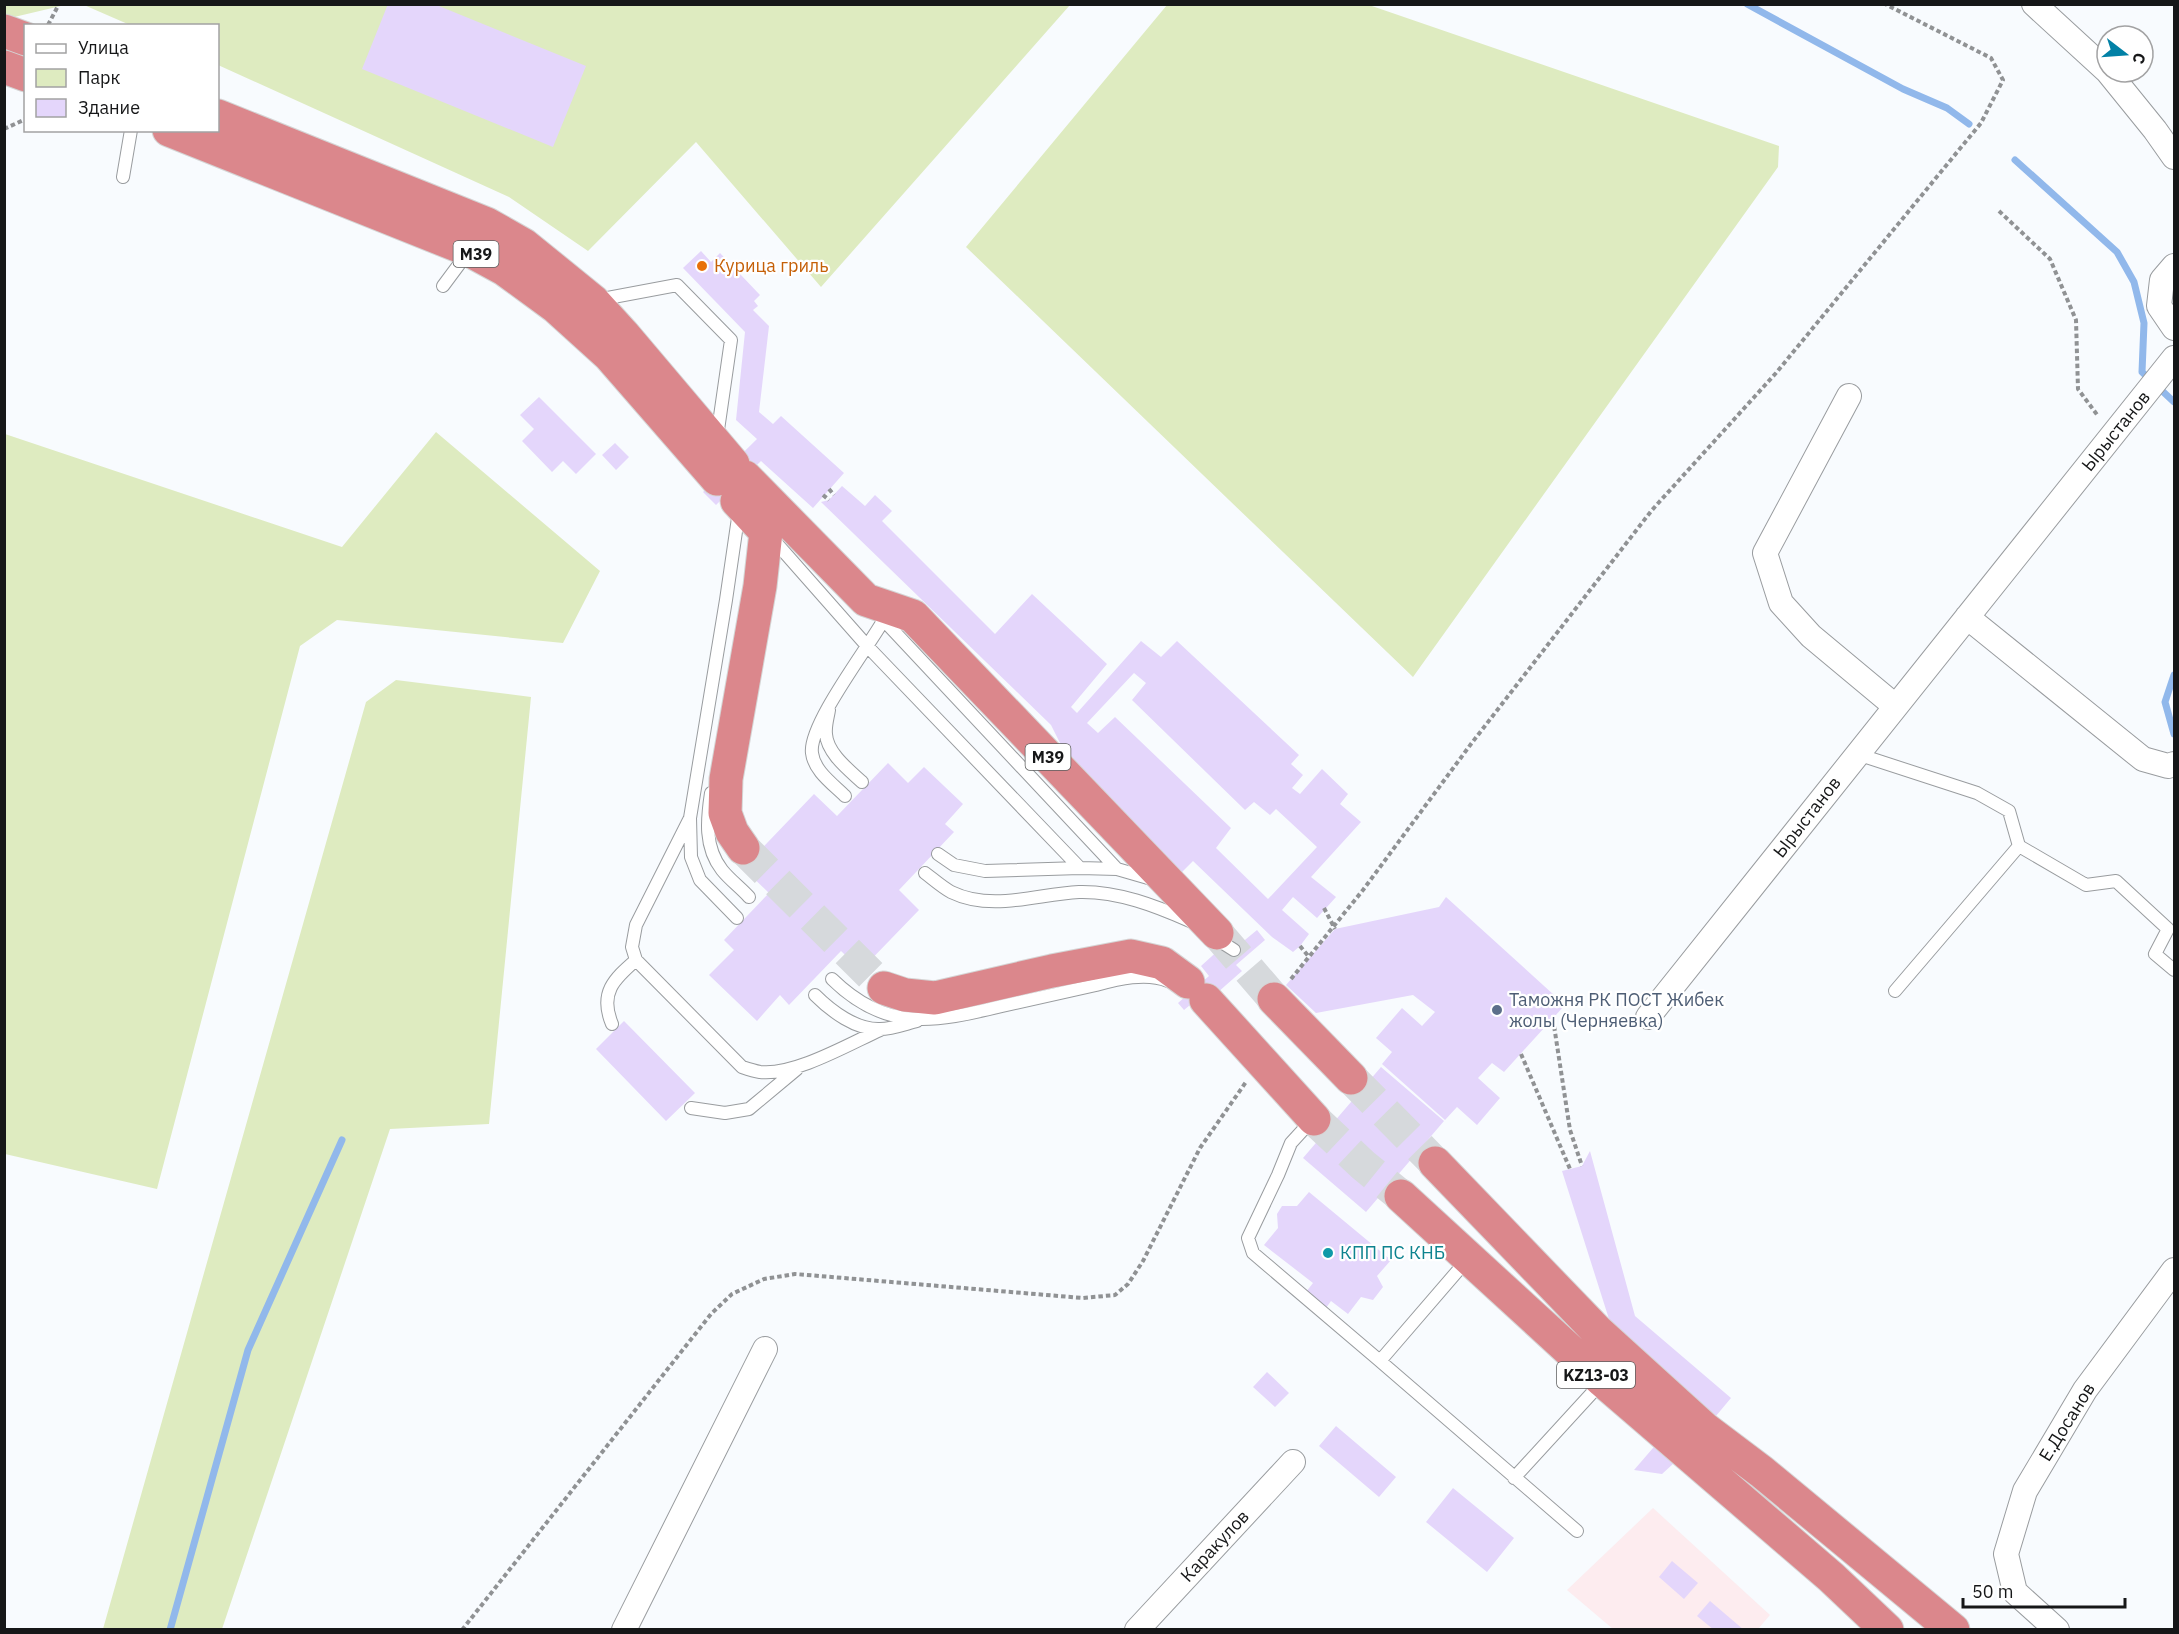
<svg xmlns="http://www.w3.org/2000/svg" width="2179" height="1634" font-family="'IBM Plex Sans',sans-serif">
<rect width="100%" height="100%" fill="#f8fbfe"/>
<path fill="#fdecef" d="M1653 1508 1770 1615 1758 1629H1613L1567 1590Z"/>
<path fill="#deebc0" d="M5 5H65L10 18 5 15Z
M84 5H1070L821 287 696 142 588 251 509 197 218 65V26L130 25Z
M1167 5H1369L1779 146 1778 167 1413 677 966 247Z
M436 432 600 571 563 643 337 620 300 646 157 1189 5 1154V434L342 547Z
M396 680 531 697 489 1124 390 1129 222 1629H103L366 702Z"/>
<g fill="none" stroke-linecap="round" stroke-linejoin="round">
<path stroke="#91b8eb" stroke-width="7" d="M1747 4 1903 89 1947 108 1969 124
M2015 160 2117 252 2134 282 2144 323 2142 372 2174 402
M2174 675 2165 702 2174 734
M170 1630 248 1350 342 1140"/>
</g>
<path fill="#e4d6fb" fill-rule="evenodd" d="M388 4H434L586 66 553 147 362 69Z
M701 251 711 262 720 253 760 295 754 301 758 306 753 310 769 326 759 412 773 424 781 416 844 473 813 508 761 461 716 505 703 492 757 439 736 420 745 332 683 268Z
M539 397 596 454 576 474 563 461 552 472 522 441 534 429 520 415Z
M615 443 629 457 616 470 602 455Z
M842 486 865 506 875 495 892 511 882 521 995 634 1032 594 1107 664 1071 707 1077 713 1141 641 1161 657 1177 641 1299 755 1291 764 1303 775 1292 788 1300 794 1322 769 1348 794 1340 804 1361 822 1311 877 1336 897 1317 918 1293 897 1282 910 1309 934 1300 946 1293 952 1272 937 1193 861 1180 874 1068 759 1051 725 821 502 829 500ZM1134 673 1146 683 1132 700 1245 810 1254 802 1270 815 1276 809 1317 847 1268 899 1216 848 1231 828 1115 717 1098 733 1087 723Z
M888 763 908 783 924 767 963 804 945 824 954 832 899 890 919 910 861 970 841 951 789 1005 780 995 757 1021 709 975 734 950 724 940 769 893 743 868 814 794 837 816Z
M1446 897 1565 1005 1504 1072 1492 1063 1478 1078 1500 1098 1477 1125 1457 1107 1445 1120 1382 1064 1392 1052 1376 1038 1402 1008 1422 1026 1435 1012 1413 995 1316 1013 1286 985 1335 929 1439 907Z
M1257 930 1265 940 1236 965 1242 971 1217 993 1212 987 1184 1010 1178 1003 1209 976 1201 966 1222 947 1228 954Z
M624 1021 695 1093 666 1121 596 1049Z
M1381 1067 1444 1121 1366 1212 1303 1158Z
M1590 1151 1635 1316 1731 1398 1685 1453 1662 1474 1634 1470 1691 1404 1615 1338 1562 1171 1582 1166Z
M1309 1192 1391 1260 1377 1276 1383 1287 1373 1300 1361 1297 1348 1314 1331 1301 1326 1308 1306 1292 1313 1283 1264 1245 1278 1228 1277 1214 1282 1206H1297Z
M1267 1372 1289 1393 1275 1407 1253 1387Z
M1336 1426 1396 1477 1379 1497 1319 1446Z
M1453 1488 1514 1538 1487 1572 1426 1522Z
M1672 1561 1698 1583 1684 1599 1659 1577Z
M1710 1601 1744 1630H1714L1697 1616Z"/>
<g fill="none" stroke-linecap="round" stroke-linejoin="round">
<path stroke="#d6d9dc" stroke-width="33" stroke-dasharray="33 16" stroke-linecap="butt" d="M743 848 884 988
M1217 933 1274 999
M1351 1078 1435 1163
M1314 1119 1363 1165 1401 1196"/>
<g stroke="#999c9f" stroke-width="14">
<path id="lane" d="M123 177 131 130
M443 286 469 251
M597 300 677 285 731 340 717 437
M771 537 868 647 1080 868
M876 612 1117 869
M829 710C828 717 825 726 826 734 827 753 849 770 862 782
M1857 754 1977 793 2009 811 2019 846 1895 991
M711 793C707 819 704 847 722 870 730 880 741 888 749 897
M845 796C833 784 814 771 812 753 808 726 867 649 883 621
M690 818 636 925 632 947 636 960 742 1067C748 1069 754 1071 760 1072 794 1076 849 1044 880 1030
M2019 846 2086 885 2116 881 2168 929 2155 954 2174 970
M938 854 954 865 985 871 1080 868 1117 869 1155 880
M925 873C933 879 942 887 951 892 992 912 1037 894 1079 892 1118 891 1156 906 1190 921
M737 918 700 880 691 857 690 818 726 600 739 511
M1215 938 1234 950
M832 979C887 1033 935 1022 1002 1006 1034 999 1065 992 1096 985 1118 979 1146 972 1168 981
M815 995C831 1011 856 1030 880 1029 892 1029 905 1024 917 1021
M612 1024C599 993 614 979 636 960
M691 1108 725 1113 749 1109 797 1069
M1313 1119 1291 1143 1278 1175 1248 1238 1253 1253 1380 1361 1467 1260
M1380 1361 1577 1531
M1514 1478 1602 1382"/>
</g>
<g stroke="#999c9f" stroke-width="26">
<path id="street" d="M2034 4 2107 71
M2108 72 2155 130 2174 157
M2174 266 2162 280 2159 306 2174 328
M1849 396 1765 553 1781 603 1811 636 1895 706
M1967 617 2143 759 2168 766 2174 764
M1648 1017 2174 358
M624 1630 765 1349
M1137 1630 1293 1462
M2057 1630 2015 1592 2006 1554 2025 1491 2085 1390 2174 1270"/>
</g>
<g stroke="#d5d5d5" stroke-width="35">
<path id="highway" d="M4 31 26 39
M4 67 26 75
M218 116 487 224 524 245 593 301 623 334 733 464
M169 130 469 250 504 269 556 307 609 355 717 479
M745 477 866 600 913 616 1217 933
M737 501 766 532 760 586 726 779 725 813 732 832 743 848
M884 988 905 995 935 998 1052 971 1131 956 1162 963 1188 982
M1274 999 1351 1078
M1206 1000 1314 1119
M1435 1163 1597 1331 1705 1429 1762 1472 1953 1630
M1401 1196 1603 1381 1831 1577 1887 1630"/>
</g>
<path stroke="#909294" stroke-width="4" stroke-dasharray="4.5 3" stroke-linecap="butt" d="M48 25 59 4
M4 129 26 119
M1999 211 2050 259 2076 320 2078 389 2098 416
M829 489 834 495
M823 495 829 500
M1324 908 1335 929
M1300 946 1309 957
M1291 979 1363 890 1471 744 1652 510 1776 373 1981 123 2003 80 1991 58 1885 4
M1553 1019 1570 1130 1582 1166
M1521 1054 1570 1169
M462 1630 711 1314 732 1294 764 1279 795 1274 1083 1298 1115 1295 1128 1284 1143 1261 1200 1148 1246 1082"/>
<use href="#lane" stroke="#fff" stroke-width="12"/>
<use href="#street" stroke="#fff" stroke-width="24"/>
<use href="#highway" stroke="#db878c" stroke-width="33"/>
</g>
<circle fill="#e8710a" stroke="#fff" stroke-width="2" cx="702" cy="266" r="6"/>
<circle fill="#5c6f8a" stroke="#fff" stroke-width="2" cx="1497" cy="1010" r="6"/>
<circle fill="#0f9aa8" stroke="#fff" stroke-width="2" cx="1328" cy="1253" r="6"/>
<g text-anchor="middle" stroke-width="4.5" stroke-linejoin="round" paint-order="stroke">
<g fill="#fff" stroke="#5c5d5d" stroke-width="1.5">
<rect x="453.5" y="241" width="45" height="26" rx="4.5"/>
<rect x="1025.5" y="744" width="45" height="26" rx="4.5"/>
<rect x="1557" y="1362" width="78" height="26" rx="4.5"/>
</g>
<g font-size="16" font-weight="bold" fill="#161718">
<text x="476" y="260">M39</text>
<text x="1048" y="763">M39</text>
<text x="1596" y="1381">KZ13-03</text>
</g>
<g font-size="18" fill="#c56008" stroke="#fff" text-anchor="start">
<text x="714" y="272">Курица гриль</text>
</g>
<g font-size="18" fill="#161718" stroke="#fff">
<text transform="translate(2116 431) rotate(-51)" y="6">Ырыстанов</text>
<text transform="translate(1807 817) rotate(-52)" y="6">Ырыстанов</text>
<text transform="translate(2067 1422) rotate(-58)" y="6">Е.Досанов</text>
<text transform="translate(1215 1546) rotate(-47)" y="6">Каракулов</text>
</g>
<g font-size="18" fill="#4e5e75" stroke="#fff" text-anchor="start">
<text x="1509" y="1006">Таможня РК ПОСТ Жибек<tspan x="1509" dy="21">жолы (Черняевка)</tspan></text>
</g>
<g font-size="18" fill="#0d838f" stroke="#fff" text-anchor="start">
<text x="1340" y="1259">КПП ПС КНБ</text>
</g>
</g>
<rect width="2179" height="1634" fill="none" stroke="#161718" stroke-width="12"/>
<rect x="24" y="24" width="195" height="108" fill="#ffffff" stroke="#a2a2a3" stroke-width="1.5"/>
<rect x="36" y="44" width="30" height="9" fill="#ffffff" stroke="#a2a2a3" stroke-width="1.5"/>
<text x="78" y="54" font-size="18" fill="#161718">Улица</text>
<rect x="36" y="69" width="30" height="18" fill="#deebc0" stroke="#a2a2a3" stroke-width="1.5"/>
<text x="78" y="84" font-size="18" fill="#161718">Парк</text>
<rect x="36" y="99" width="30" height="18" fill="#e4d6fb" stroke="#a2a2a3" stroke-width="1.5"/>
<text x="78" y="114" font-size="18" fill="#161718">Здание</text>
<g transform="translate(2125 54) rotate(107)"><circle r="28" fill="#ffffff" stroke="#a2a2a3" stroke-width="1.5"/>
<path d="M0-4.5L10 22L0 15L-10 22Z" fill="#0281a6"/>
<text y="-9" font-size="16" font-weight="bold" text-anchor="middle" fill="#161718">С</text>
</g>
<path d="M1963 1598v9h162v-9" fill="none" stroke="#161718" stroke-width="3"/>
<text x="1972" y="1598" font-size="18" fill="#161718" stroke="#ffffff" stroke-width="4.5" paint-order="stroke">50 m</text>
</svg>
